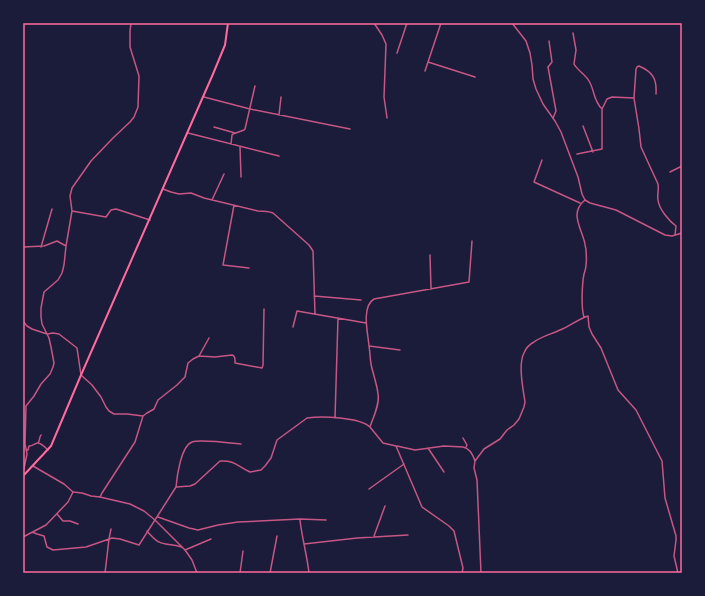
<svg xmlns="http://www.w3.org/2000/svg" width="705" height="596" font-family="Montserrat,sans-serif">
<rect width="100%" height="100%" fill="#1b1b3a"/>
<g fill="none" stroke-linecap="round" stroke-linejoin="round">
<path stroke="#c65784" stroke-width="1.5" d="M374 23 382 35 386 44 384 97 387 118
M441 23 428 62 475 77
M573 33 576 50 574 64C578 71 585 74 589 81 595 91 593 100 602 109
M549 41 552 62 548 67 556 111 553 118
M397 53 407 23
M425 71 428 62
M656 94C657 79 653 72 639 66L637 67 636 69 634 98 639 129 641 147 658 184C659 189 657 196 658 200 659 209 669 221 676 226L675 235
M204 97 250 109 350 129
M279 115 281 97
M583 126 593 152
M214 127 235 133
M188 133 279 156
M231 144 232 135 233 134 244 130 245 129 255 86
M240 147 241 177
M577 154 602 149V109L607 99 612 97 634 98
M542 160 534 182 580 203
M670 172 682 166
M163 189 171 192 179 194 191 193 204 198 258 211C264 211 268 211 273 213L309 245 313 251 315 314
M212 200 224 174
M234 205 223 265 249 268
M72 211 106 217 111 210 116 209 150 220
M23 247 44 246 57 241 66 246
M41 247 52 209
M430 255 431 289
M314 296 361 300
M584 317C581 308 582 284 584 274 585 271 586 268 586 265 587 260 586 254 586 249 585 246 585 243 584 240 580 226 570 212 585 200
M23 321 27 326 32 329 47 334 53 333 59 334 77 348 81 375 92 385 101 397 106 407 109 411 114 414H127L143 416 135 442 102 493 100 497
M293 327 297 311 366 323
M369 346 400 350
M199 356 209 338
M143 416 147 413 154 409 158 400 177 385 185 377 188 363 193 359 199 356 215 357 232 355C236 356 235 360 235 363L262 368 263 365 264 309
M335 418 338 318
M463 438 467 445 466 447
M38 443C40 441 39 437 41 435
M397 446 415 450 444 446 463 447C469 448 473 455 475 461
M428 448 444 472
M26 450H28L29 446C33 446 35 443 38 443 41 443 46 448 48 450
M23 473 27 454 25 444 26 406 34 396 41 384 50 374 53 367 54 363 51 347 49 338 42 324 41 317V308L44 292 58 280 62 273 64 265 66 246 72 211 70 196 72 188 91 161 113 138 130 122 134 117 138 107 139 76 130 47V31L131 23
M176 487C177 476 181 446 192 442 200 439 231 443 241 444
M369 489 404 464
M57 514 63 521H70L78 524
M158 517 189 528 198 530 218 525 238 522 300 519 326 520
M300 520C302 538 307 555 309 573
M147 531C161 548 163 542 182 547
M32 532 37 534 44 536 47 547 53 550 86 547 112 538 120 539 139 545 176 487 190 486 195 484 220 461C235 460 237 466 250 472L261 470 265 466 271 458 277 440 307 418C322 416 359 417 370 427
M374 536 385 506
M23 537 46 525 68 502 73 492
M109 539 111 529
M304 544 357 538 408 535
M185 550 211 539
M105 573 109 539
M240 573 243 551
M270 573 277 536
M462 573 463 568 454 531 449 526 422 507 396 446 383 443 370 427C373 417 380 405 378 394 377 384 373 374 371 364 370 358 370 352 369 346 368 333 361 307 374 299L469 282 472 241
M481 573 477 480 474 468 475 461 484 449 500 439 507 430 514 425 519 419 524 407 525 402C523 389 518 364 524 353 526 348 530 344 534 342 542 336 552 334 560 330 569 327 578 319 588 316L589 327 592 334 601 348 618 390 636 410 662 461 665 498 676 536V540L674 556 678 573"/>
<path stroke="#c65784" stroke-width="1.5" d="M512 23 526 41 530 53 532 65 533 79 536 89 543 104 555 121 561 132 578 177 582 194 585 200 590 203 616 210 665 235 672 236 682 233
M33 466 64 484 73 492 82 493 91 496 100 497 130 504 144 511 155 520 185 550 192 560 197 573"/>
<path stroke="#ff6b9d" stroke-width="2" d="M23 476 51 446 81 375 213 74 225 45 228 23"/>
</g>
<rect width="705" height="596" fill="none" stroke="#1b1b3a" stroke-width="48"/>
<rect x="24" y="24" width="657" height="548" fill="none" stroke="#ff6b9d" stroke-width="1.5"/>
</svg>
